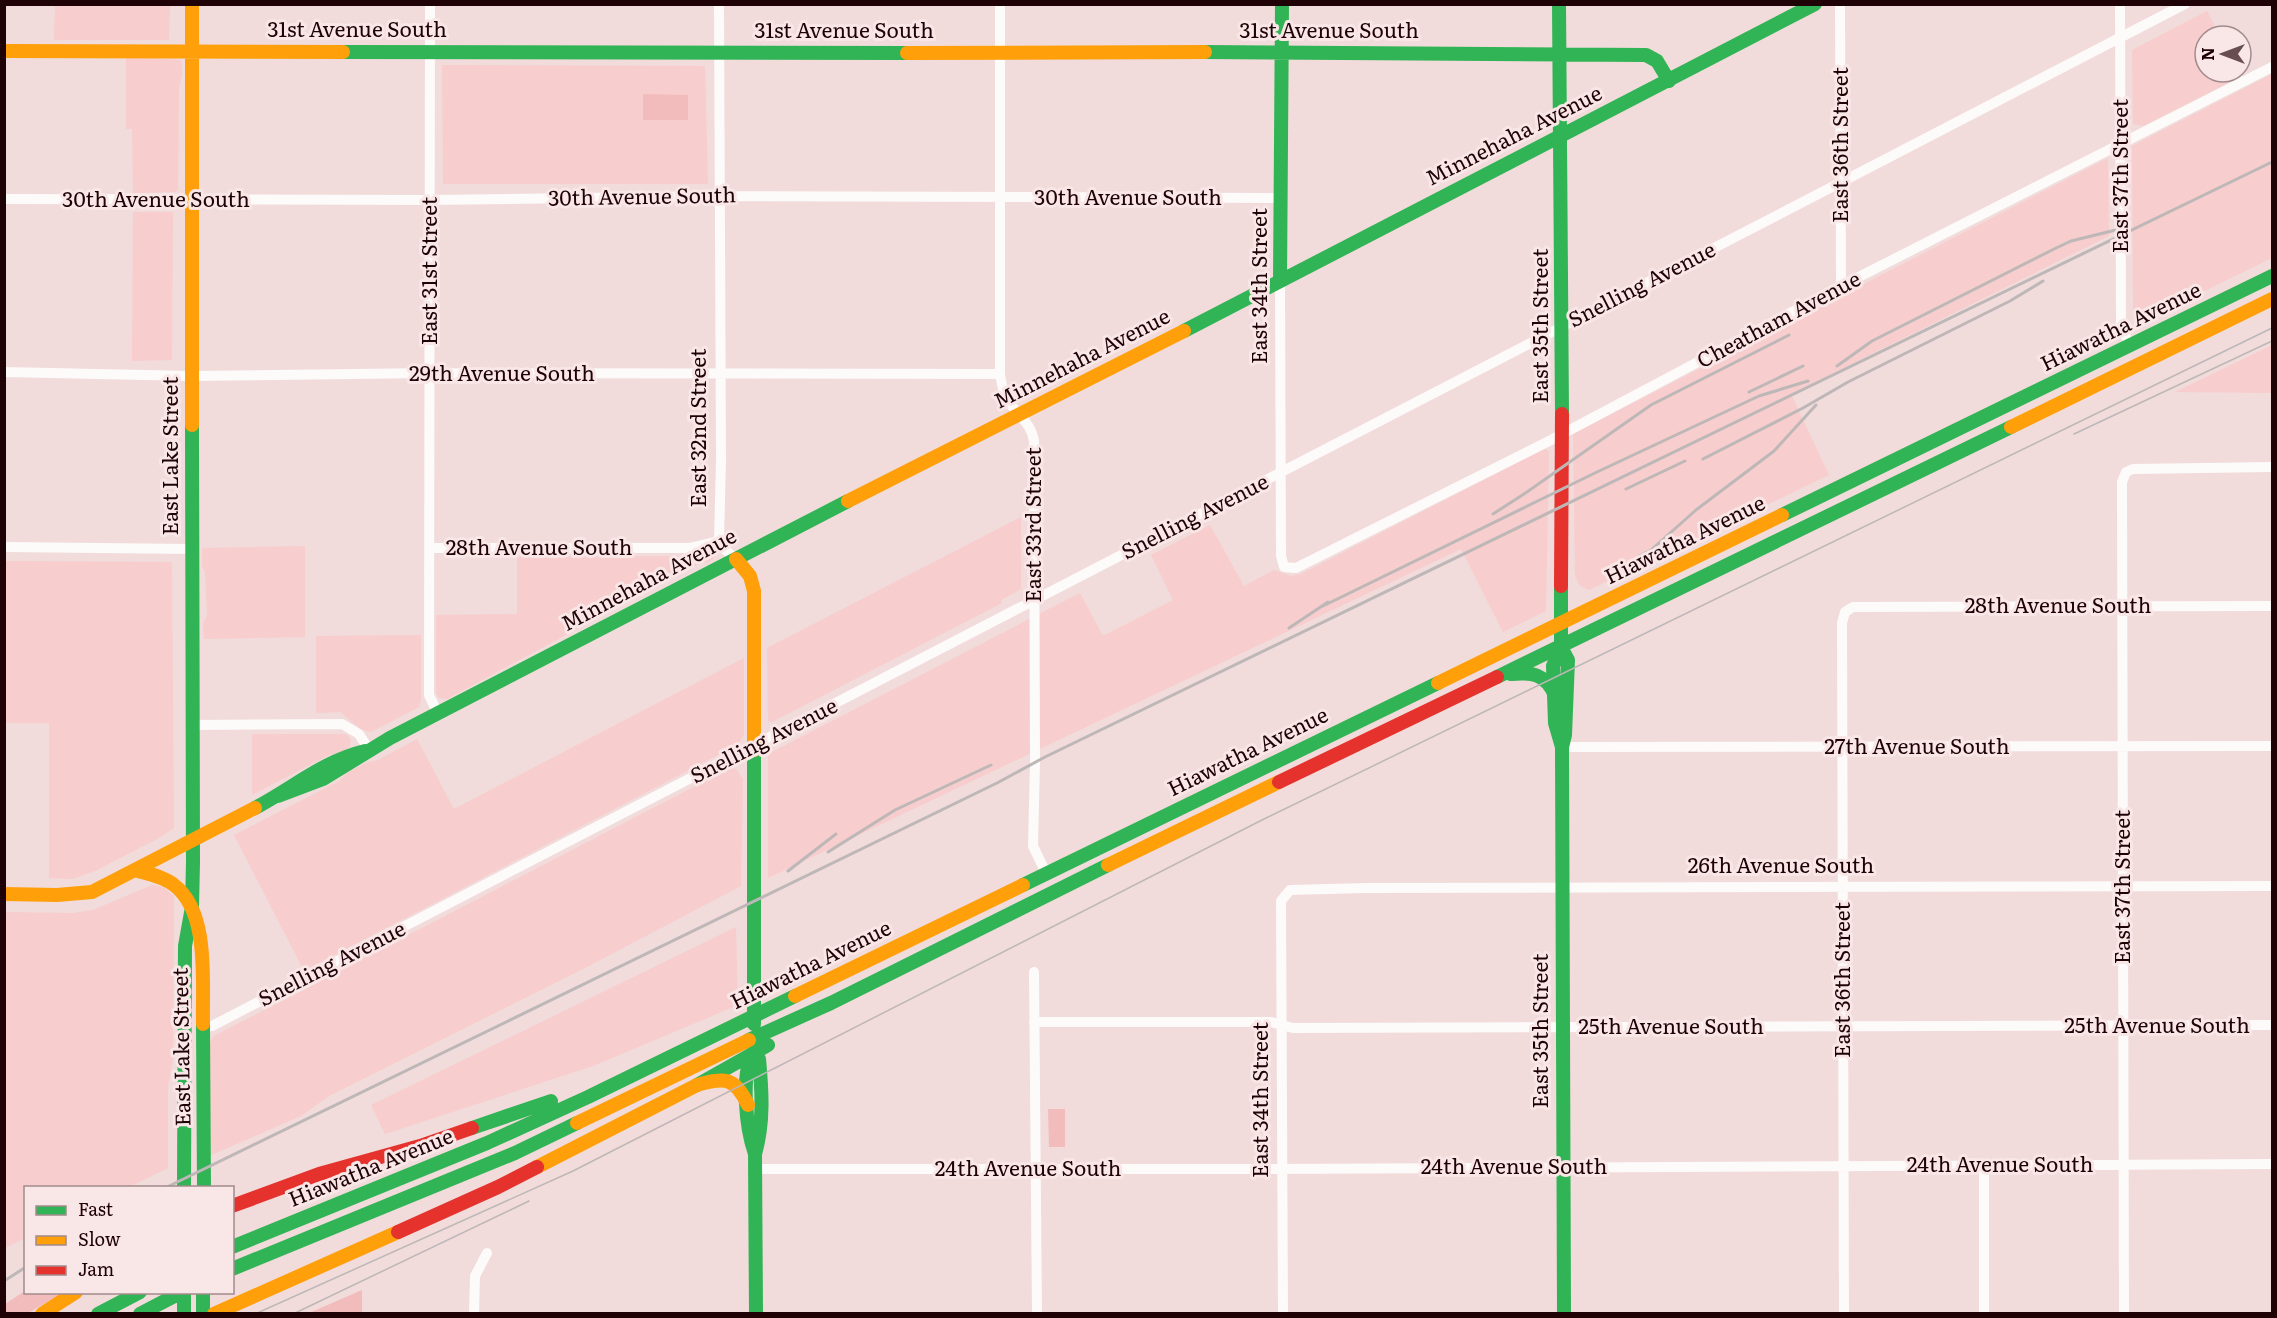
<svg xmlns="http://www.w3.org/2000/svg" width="2277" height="1318" font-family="Literata,serif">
<rect width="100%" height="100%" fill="#f1dbdb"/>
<path fill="#f8cdcd" d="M55 5H170L169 40H54Z
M2207 11 2220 36H2205V72H2238L2240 77 2143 126 2133 124 2132 50Z
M126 56 180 60 182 63V75L179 87 178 190 175 192 133 193 132 129H126Z
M442 65 705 66 708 184H443Z
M2272 74V258L2149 318 2142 319 2133 310V303L2132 146Z
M2108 158 2109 236 1791 394 1829 475 1589 590 1580 586 1575 576 1573 434Z
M133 212H173L172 360 132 361Z
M2272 345V393L2175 392Z
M1544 449 1549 451 1546 611 1503 632 1461 549 768 878V754L1080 593 1103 636 1173 600 1151 555 1210 525 1244 586 1274 570 1291 576 1301 574Z
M1021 517V589L1001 600 1002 603 772 722 768 721 767 648Z
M305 546V637L204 639 203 623 207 616 205 572 202 566V548Z
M706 548 713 549 715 555 713 559 708 562 698 564 447 699 439 698 436 693V615L517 614V557L691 556Z
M5 561 172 562 174 828 157 839 95 871 73 879 49 878V723H5Z
M421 635V700L419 707 371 732 362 730 340 712 316 713V636Z
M744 658V734L739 744 304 971 234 835 339 781 348 772 366 763 378 760 417 739 454 809Z
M252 734H346L351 740 349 748 339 754H331L252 795Z
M730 768 736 769 743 779 741 886 585 968 329 1096 301 1116 209 1156V1044L214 1036Z
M152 885 163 887 174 896 173 1058 168 1086V1168L129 1187 26 1188 25 1238 5 1248V912L72 913 93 910Z
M736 927 738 1005 593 1066 385 1134 371 1105Z"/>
<path fill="#f2bcbc" d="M643 94 688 95V120H643Z
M1048 1109H1065V1147H1049Z
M362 1290V1313H309Z
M25 1291 26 1292 63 1293 28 1313 5 1314V1304Z"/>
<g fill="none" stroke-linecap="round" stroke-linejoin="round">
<path stroke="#fdfafa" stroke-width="10" d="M430 4 429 695 438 714
M719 4 721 460 719 541 723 548 736 559
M1000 4V374C1002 386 1004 396 1011 405 1021 418 1031 424 1034 441L1035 763 1033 846 1046 873
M1840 4 1841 286
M2120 4 2121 326 2130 346
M4 199 430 200 719 196 1280 198
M1280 280 1281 556 1284 567 1296 568 1551 440 1841 286 2272 67
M4 372 192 376 430 373 1000 374
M4 547 192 549
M429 548H689L719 541
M191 725 342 724 359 734 369 750
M1562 747 2272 746
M1034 972 1037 1314
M1034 1022H1271L1293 1028 2272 1025
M204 1028 212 1026 2185 4
M1984 1165V1314
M756 1169H1270L2272 1164
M474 1314 475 1276 487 1253
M1283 1314 1281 901 1290 890 1367 888 2272 886
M1844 1314 1842 623 1845 612 1853 607 2272 606
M2124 1314 2122 482 2126 472 2133 469 2272 467"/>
<path stroke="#30b455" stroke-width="14" d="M1559 4 1562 414
M343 52 907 53
M1205 52 1646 55 1657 61 1669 81
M1280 280 1282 4
M1184 331 1815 4
M1782 515 2272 276
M1561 586V647L1553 666 1555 723 1562 747
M1561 647 1568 660 1565 735 1562 747 1564 1314
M1511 674C1533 672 1545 674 1555 695
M1497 677 2011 427
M754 750V1024
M278 796 323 779 390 738 848 501
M255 808C293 788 323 761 365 751
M1023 885 1438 683
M203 1024 204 1188
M749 1040 831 1003 1108 865
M754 1051C740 1074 746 1128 755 1154
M754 1054 759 1059C762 1091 764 1123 755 1154L756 1314
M697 1085 768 1045
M472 1128 551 1101
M184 1188 185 946 192 907 193 862 192 425
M232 1247 487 1143 588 1097 795 996
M232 1269 515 1153 577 1123
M184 1292V1314
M203 1292V1314
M98 1314 140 1292
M140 1314 182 1292"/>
<path stroke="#ff9f0a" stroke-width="14" d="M192 4V425
M4 51 343 52
M907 53 1205 52
M2011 427 2272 299
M848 501 1184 331
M736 559 750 576 754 591V750
M1438 683 1782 515
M1108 865 1279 782
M135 870C148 874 163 876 174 885 210 912 202 983 203 1024
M4 894 57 895 92 892 255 808
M795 996 1023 885
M577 1123 749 1040
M537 1167 697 1085C725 1077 735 1077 748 1105
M42 1314 76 1292
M214 1314 398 1232"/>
<path stroke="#e5322d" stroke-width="14" d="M1561 586 1562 414
M1279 782 1497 677
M232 1206 319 1174 420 1146 472 1128
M398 1232 498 1187 537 1167"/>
<path stroke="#beb7b7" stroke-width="1.5" d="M2074 434 2272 341
M255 1314 573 1171 1260 821 2272 328
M293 1314 529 1201"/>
<path stroke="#beb7b7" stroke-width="3" d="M1837 366 1872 341 2054 249 2071 241 2124 228
M1749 392 1803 366
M1703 459 1803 408 1848 382 2010 301 2043 281
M1626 489 1685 461
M1493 514 1524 494 1651 405 1789 335
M1639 556 1651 550 1696 510 1774 451 1816 405
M1323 606 1597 472 1759 396 1808 381
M1289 628 1328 602
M828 852 895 810 991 765
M788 871 836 834
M165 1188 997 783 1045 757 2272 162
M4 1281 26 1267"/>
</g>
<g text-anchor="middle" stroke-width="6" stroke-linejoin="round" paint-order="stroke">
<g font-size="21" fill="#1f0205" stroke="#f9e6e6">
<text x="357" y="37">31st Avenue South</text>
<text x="844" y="38">31st Avenue South</text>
<text x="1329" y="38">31st Avenue South</text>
<text transform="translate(1514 136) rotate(-27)" y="7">Minnehaha Avenue</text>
<text transform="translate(1841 145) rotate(-90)" y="7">East 36th Street</text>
<text transform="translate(2121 176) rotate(-90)" y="7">East 37th Street</text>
<text transform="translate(642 197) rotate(-1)" y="7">30th Avenue South</text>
<text x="1128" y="205">30th Avenue South</text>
<text x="156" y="207">30th Avenue South</text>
<text transform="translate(430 271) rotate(-90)" y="7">East 31st Street</text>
<text transform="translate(1642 285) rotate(-27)" y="7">Snelling Avenue</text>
<text transform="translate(1260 286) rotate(-90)" y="7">East 34th Street</text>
<text transform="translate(1779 320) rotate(-28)" y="7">Cheatham Avenue</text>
<text transform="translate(1541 326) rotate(-90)" y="7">East 35th Street</text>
<text transform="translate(2121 327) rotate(-26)" y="7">Hiawatha Avenue</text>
<text transform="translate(1082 359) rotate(-27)" y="7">Minnehaha Avenue</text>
<text x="502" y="381">29th Avenue South</text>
<text transform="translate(699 428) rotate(-90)" y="7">East 32nd Street</text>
<text transform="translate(171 456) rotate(-90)" y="7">East Lake Street</text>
<text transform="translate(1195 517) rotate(-27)" y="7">Snelling Avenue</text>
<text transform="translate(1034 525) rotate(-90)" y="7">East 33rd Street</text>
<text transform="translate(1685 540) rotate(-26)" y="7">Hiawatha Avenue</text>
<text x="539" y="555">28th Avenue South</text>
<text transform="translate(649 580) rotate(-28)" y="7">Minnehaha Avenue</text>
<text x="2058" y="613">28th Avenue South</text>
<text transform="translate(764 741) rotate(-27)" y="7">Snelling Avenue</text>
<text x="1917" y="754">27th Avenue South</text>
<text transform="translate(1248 752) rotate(-26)" y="7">Hiawatha Avenue</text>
<text x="1781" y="873">26th Avenue South</text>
<text transform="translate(2123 887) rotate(-90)" y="7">East 37th Street</text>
<text transform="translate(332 964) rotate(-27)" y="7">Snelling Avenue</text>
<text transform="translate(811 965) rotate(-26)" y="7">Hiawatha Avenue</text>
<text transform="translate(1843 980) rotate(-90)" y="7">East 36th Street</text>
<text x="2157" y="1033">25th Avenue South</text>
<text x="1671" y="1034">25th Avenue South</text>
<text transform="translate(1541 1031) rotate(-90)" y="7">East 35th Street</text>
<text transform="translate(182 1047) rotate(-91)" y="7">East Lake Street</text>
<text transform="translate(1261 1100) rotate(-90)" y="7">East 34th Street</text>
<text x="2000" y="1172">24th Avenue South</text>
<text x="1514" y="1174">24th Avenue South</text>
<text transform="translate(371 1168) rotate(-22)" y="7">Hiawatha Avenue</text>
<text x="1028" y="1176">24th Avenue South</text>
</g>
</g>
<rect width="2277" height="1318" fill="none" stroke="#1f0205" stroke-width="12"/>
<rect x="24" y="1186" width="210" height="108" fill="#f9e6e6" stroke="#a28b8c" stroke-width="1.5"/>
<rect x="36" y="1206" width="30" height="9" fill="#30b455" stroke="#a28b8c" stroke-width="1.5"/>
<text x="78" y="1216" font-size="18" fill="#1f0205">Fast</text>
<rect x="36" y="1236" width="30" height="9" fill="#ff9f0a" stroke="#a28b8c" stroke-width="1.5"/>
<text x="78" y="1246" font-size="18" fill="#1f0205">Slow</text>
<rect x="36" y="1266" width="30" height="9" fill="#e5322d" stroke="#a28b8c" stroke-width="1.5"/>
<text x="78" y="1276" font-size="18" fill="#1f0205">Jam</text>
<g transform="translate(2223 54) rotate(270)"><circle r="28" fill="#f9e6e6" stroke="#a28b8c" stroke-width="1.5"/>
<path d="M0-4.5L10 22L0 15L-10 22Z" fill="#684e50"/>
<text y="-9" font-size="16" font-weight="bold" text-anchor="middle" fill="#1f0205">N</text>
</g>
</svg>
